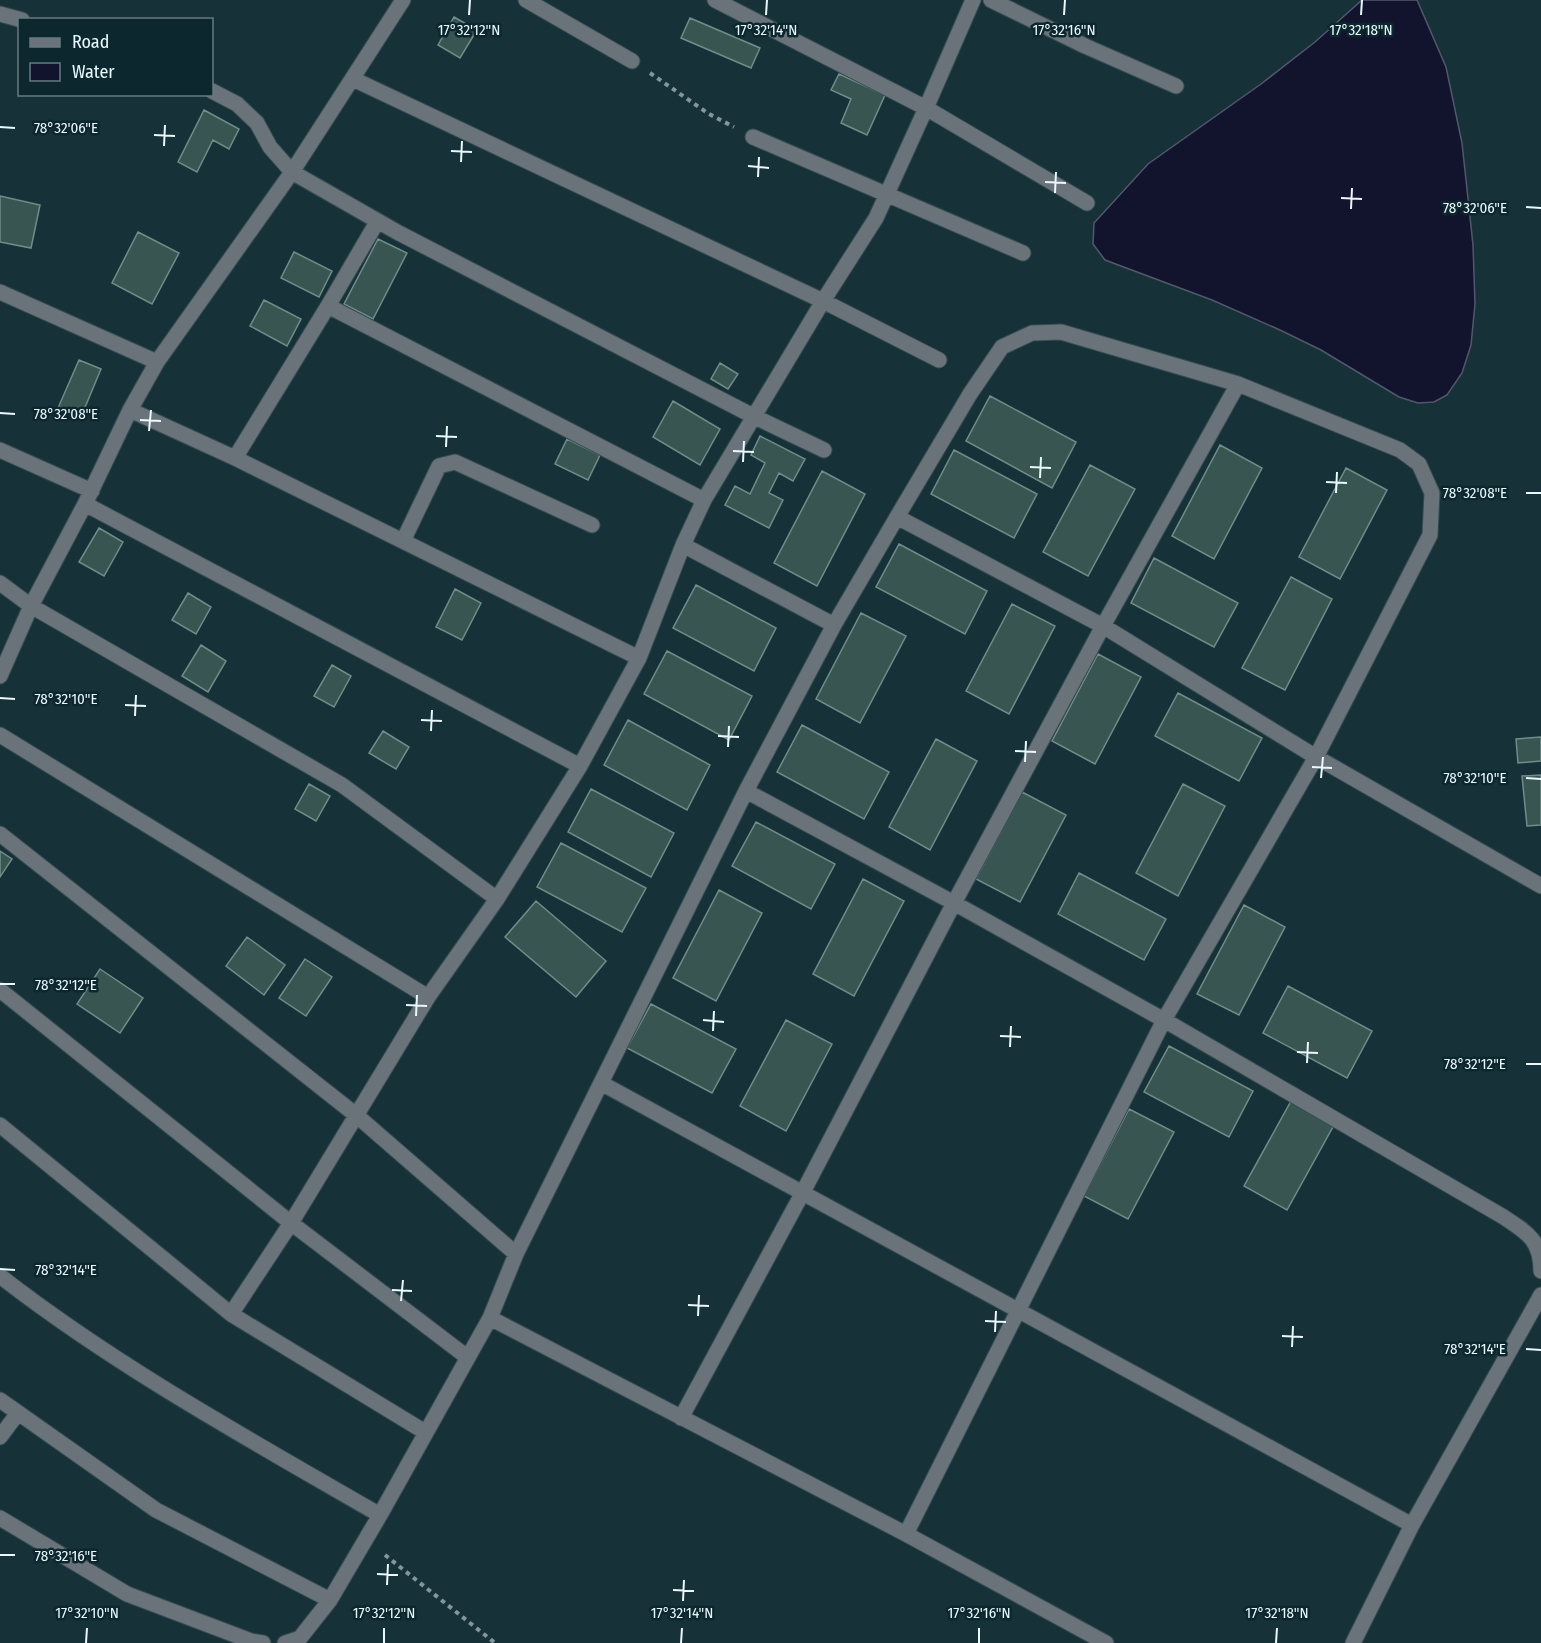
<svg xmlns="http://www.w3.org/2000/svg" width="1541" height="1643" font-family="'Fira Sans Condensed',sans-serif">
<rect width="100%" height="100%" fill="#173138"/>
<path fill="#12142e" stroke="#52586c" stroke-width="1.5" d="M1362 0H1417L1446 67 1462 143 1473 245 1475 304 1471 345 1462 373 1447 395 1434 402 1418 403 1399 397 1321 350 1280 330 1212 300 1105 260 1093 244 1094 223 1148 164 1261 84 1315 42Z"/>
<path fill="#395551" stroke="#708d89" stroke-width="1.5" d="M454 17 477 30 460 58 438 45Z
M690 18 760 48 751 68 681 38Z
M839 74 885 95 867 135 841 123 851 99 831 90Z
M204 110 239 129 229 149 213 140 197 172 178 162Z
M0 196 40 205 31 248 0 242Z
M138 232 179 253 152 304 112 283Z
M378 239 407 253 373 319 344 304Z
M294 252 332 271 319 297 281 278Z
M264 300 301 319 287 346 250 326Z
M79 360 101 369 81 417 58 408Z
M720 363 738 374 728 389 711 379Z
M990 396 1076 442 1052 488 966 441Z
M673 401 720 429 700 465 653 437Z
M760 436 805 459 793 481 779 473 769 493 783 500 769 528 725 505 735 486 750 494 765 463 751 455Z
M567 439 600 455 588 480 555 464Z
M1220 445 1262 468 1214 559 1172 536Z
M954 450 1037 494 1014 538 931 494Z
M1090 465 1135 489 1088 576 1043 552Z
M1346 468 1387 490 1340 579 1299 557Z
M822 471 865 494 817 586 774 563Z
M99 528 123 542 104 576 79 562Z
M899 544 987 591 965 634 876 587Z
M1154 558 1238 603 1214 647 1131 603Z
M1291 577 1332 599 1285 690 1242 668Z
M696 585 776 628 754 671 673 628Z
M455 589 481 603 462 640 436 627Z
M188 593 211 607 196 634 172 620Z
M1012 604 1055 626 1009 714 966 691Z
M861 613 906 636 860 723 816 699Z
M201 645 226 661 208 692 182 676Z
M667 651 752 696 729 740 644 694Z
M1098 654 1141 677 1095 764 1052 741Z
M332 665 351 676 334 707 314 696Z
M1178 693 1262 738 1239 781 1155 736Z
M628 720 710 765 687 810 604 765Z
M802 725 889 772 864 819 777 772Z
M383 731 409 747 396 769 369 753Z
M1541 737V761L1518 763 1516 739Z
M936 739 977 761 930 850 889 827Z
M1541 775V825L1527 826 1522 776Z
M309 784 330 796 316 821 295 809Z
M1183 784 1225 806 1178 896 1136 873Z
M591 789 674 833 651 877 568 832Z
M1022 792 1066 815 1020 902 976 879Z
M756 822 835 864 811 909 732 866Z
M561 843 646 888 622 932 537 887Z
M0 851 12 859 0 877Z
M1079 873 1166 919 1144 960 1058 914Z
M863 879 904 901 854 996 813 974Z
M719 890 762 913 716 1001 673 978Z
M536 901 606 961 576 997 505 937Z
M1244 905 1285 927 1239 1015 1197 994Z
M247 937 285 965 264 995 226 966Z
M305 959 332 977 306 1016 279 998Z
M100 969 143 998 120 1033 77 1004Z
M1288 986 1372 1031 1347 1078 1263 1033Z
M651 1004 736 1049 712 1093 627 1048Z
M786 1020 832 1044 786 1131 740 1106Z
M1169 1046 1253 1091 1229 1137 1144 1092Z
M1291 1101 1334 1125 1287 1210 1244 1186Z
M1129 1109 1174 1132 1128 1219 1084 1196Z"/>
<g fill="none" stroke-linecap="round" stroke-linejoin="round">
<g stroke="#344d53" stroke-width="17">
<path id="minor" d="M526 0 632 61
M973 0 926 108 1087 203
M991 0 1085 46 1176 86
M0 14 22 20
M353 79 823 301 939 360
M212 91 237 104 257 123 270 147 292 172 397 232 755 417 824 450
M753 137 1023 253
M377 222 328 306 704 500
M0 292 157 362
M130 410 235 458 328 306
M0 450 92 491
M235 458 639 658
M85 504 580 766
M897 517 1103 626 1316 757 1541 886
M403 541 439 466 455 462 592 525
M683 545 834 625
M0 583 31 606 342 785 497 899
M0 676 31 606 85 504 130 410 157 362 292 172 403 0
M0 735 428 997
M746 791 954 903 1164 1020 1502 1216C1526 1232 1541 1239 1541 1271
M0 834 356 1115 516 1254
M0 990 291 1223 467 1357
M601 1083 1412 1525
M0 1125 231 1314 425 1432
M0 1276C117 1367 252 1441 380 1515
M231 1314 291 1223 428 997 497 899 580 766 639 658 683 545 704 500 823 301 876 218 926 108 715 0
M490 1318 906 1534 1106 1643
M0 1400 156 1510 330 1600
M681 1418 803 1192 954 903 1103 626 1238 384
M0 1437 18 1413
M0 1518 127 1594 251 1641 263 1643
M285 1643 300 1638 330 1600 380 1515 490 1318 516 1254 746 791 834 625 897 517 970 394 1002 347 1032 333 1061 332 1238 384 1400 450 1419 464 1432 493 1430 535 1316 757 1164 1020 906 1534
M1353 1643 1412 1525 1541 1295"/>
</g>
<path stroke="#82969c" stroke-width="4" stroke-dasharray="4.5 4.5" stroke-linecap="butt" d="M650 73 709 114 734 127
M385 1555 495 1643"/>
<use href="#minor" stroke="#6a737a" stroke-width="15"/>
</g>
<path fill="none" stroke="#e9f8fc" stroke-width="2" d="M469 15 470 0M766 15 767 0M1064 15 1065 0M1361 15 1362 0M0 127 15 128M154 135 175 136M164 146 165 125M451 151 472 152M461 162 462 141M748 166 769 168M758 177 759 157M1045 182 1066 183M1055 193 1056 172M1341 198 1362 199M1526 207 1541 208M1351 209 1352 188M0 413 15 414M140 420 161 421M149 431 151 410M436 436 457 437M446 447 447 426M733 451 754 452M743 462 744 441M1030 467 1051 468M1040 478 1041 457M1326 482 1347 483M1336 493 1337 472M1526 493H1541M0 698 15 699M125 705 146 706M135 716 136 695M421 720 442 721M431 731 432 710M718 736 739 737M728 747 729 726M1015 751 1036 752M1025 762 1026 741M1312 767 1332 768M1321 778 1323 757M1526 778 1541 779M0 984H15M406 1005 427 1006M416 1016 417 995M703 1020 724 1022M713 1031 714 1011M1000 1036 1021 1037M1010 1047 1011 1026M1297 1052 1318 1053M1307 1063 1308 1042M1526 1064H1541M0 1269 15 1270M392 1290 412 1291M401 1301 403 1280M688 1305 709 1306M698 1316 699 1295M985 1321 1006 1322M995 1332 996 1311M1282 1336 1303 1337M1292 1347 1293 1326M1526 1349 1541 1350M0 1555H15M377 1574 398 1575M387 1585 388 1564M673 1590 694 1591M683 1601 684 1580M86 1643 87 1628M384 1643V1628M681 1643 682 1628M979 1643V1628M1276 1643 1277 1628"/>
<g font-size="15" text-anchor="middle" fill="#e9f8fc" stroke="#0d272e" stroke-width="5" stroke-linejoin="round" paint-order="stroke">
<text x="469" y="35">17°32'12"N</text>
<text x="766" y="35">17°32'14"N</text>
<text x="1064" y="35">17°32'16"N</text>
<text x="1361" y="35">17°32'18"N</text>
<text x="66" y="133">78°32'06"E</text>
<text x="1475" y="213">78°32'06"E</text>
<text x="66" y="419">78°32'08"E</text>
<text x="1475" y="498">78°32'08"E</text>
<text x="66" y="704">78°32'10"E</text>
<text x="1475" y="783">78°32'10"E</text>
<text x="66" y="990">78°32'12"E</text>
<text x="1475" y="1069">78°32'12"E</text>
<text x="66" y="1275">78°32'14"E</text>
<text x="1475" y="1354">78°32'14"E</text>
<text x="66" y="1561">78°32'16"E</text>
<text x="87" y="1618">17°32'10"N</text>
<text x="384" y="1618">17°32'12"N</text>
<text x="682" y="1618">17°32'14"N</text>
<text x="979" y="1618">17°32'16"N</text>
<text x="1277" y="1618">17°32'18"N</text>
</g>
<rect x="18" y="18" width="195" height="78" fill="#0d272e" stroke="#657b80" stroke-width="1.5"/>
<rect x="30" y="38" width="30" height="9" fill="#6a737a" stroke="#657b80" stroke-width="1.5"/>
<text x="72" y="48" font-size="18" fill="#e9f8fc">Road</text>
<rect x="30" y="63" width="30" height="18" fill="#12142e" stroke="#657b80" stroke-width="1.5"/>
<text x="72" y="78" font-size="18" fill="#e9f8fc">Water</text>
</svg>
